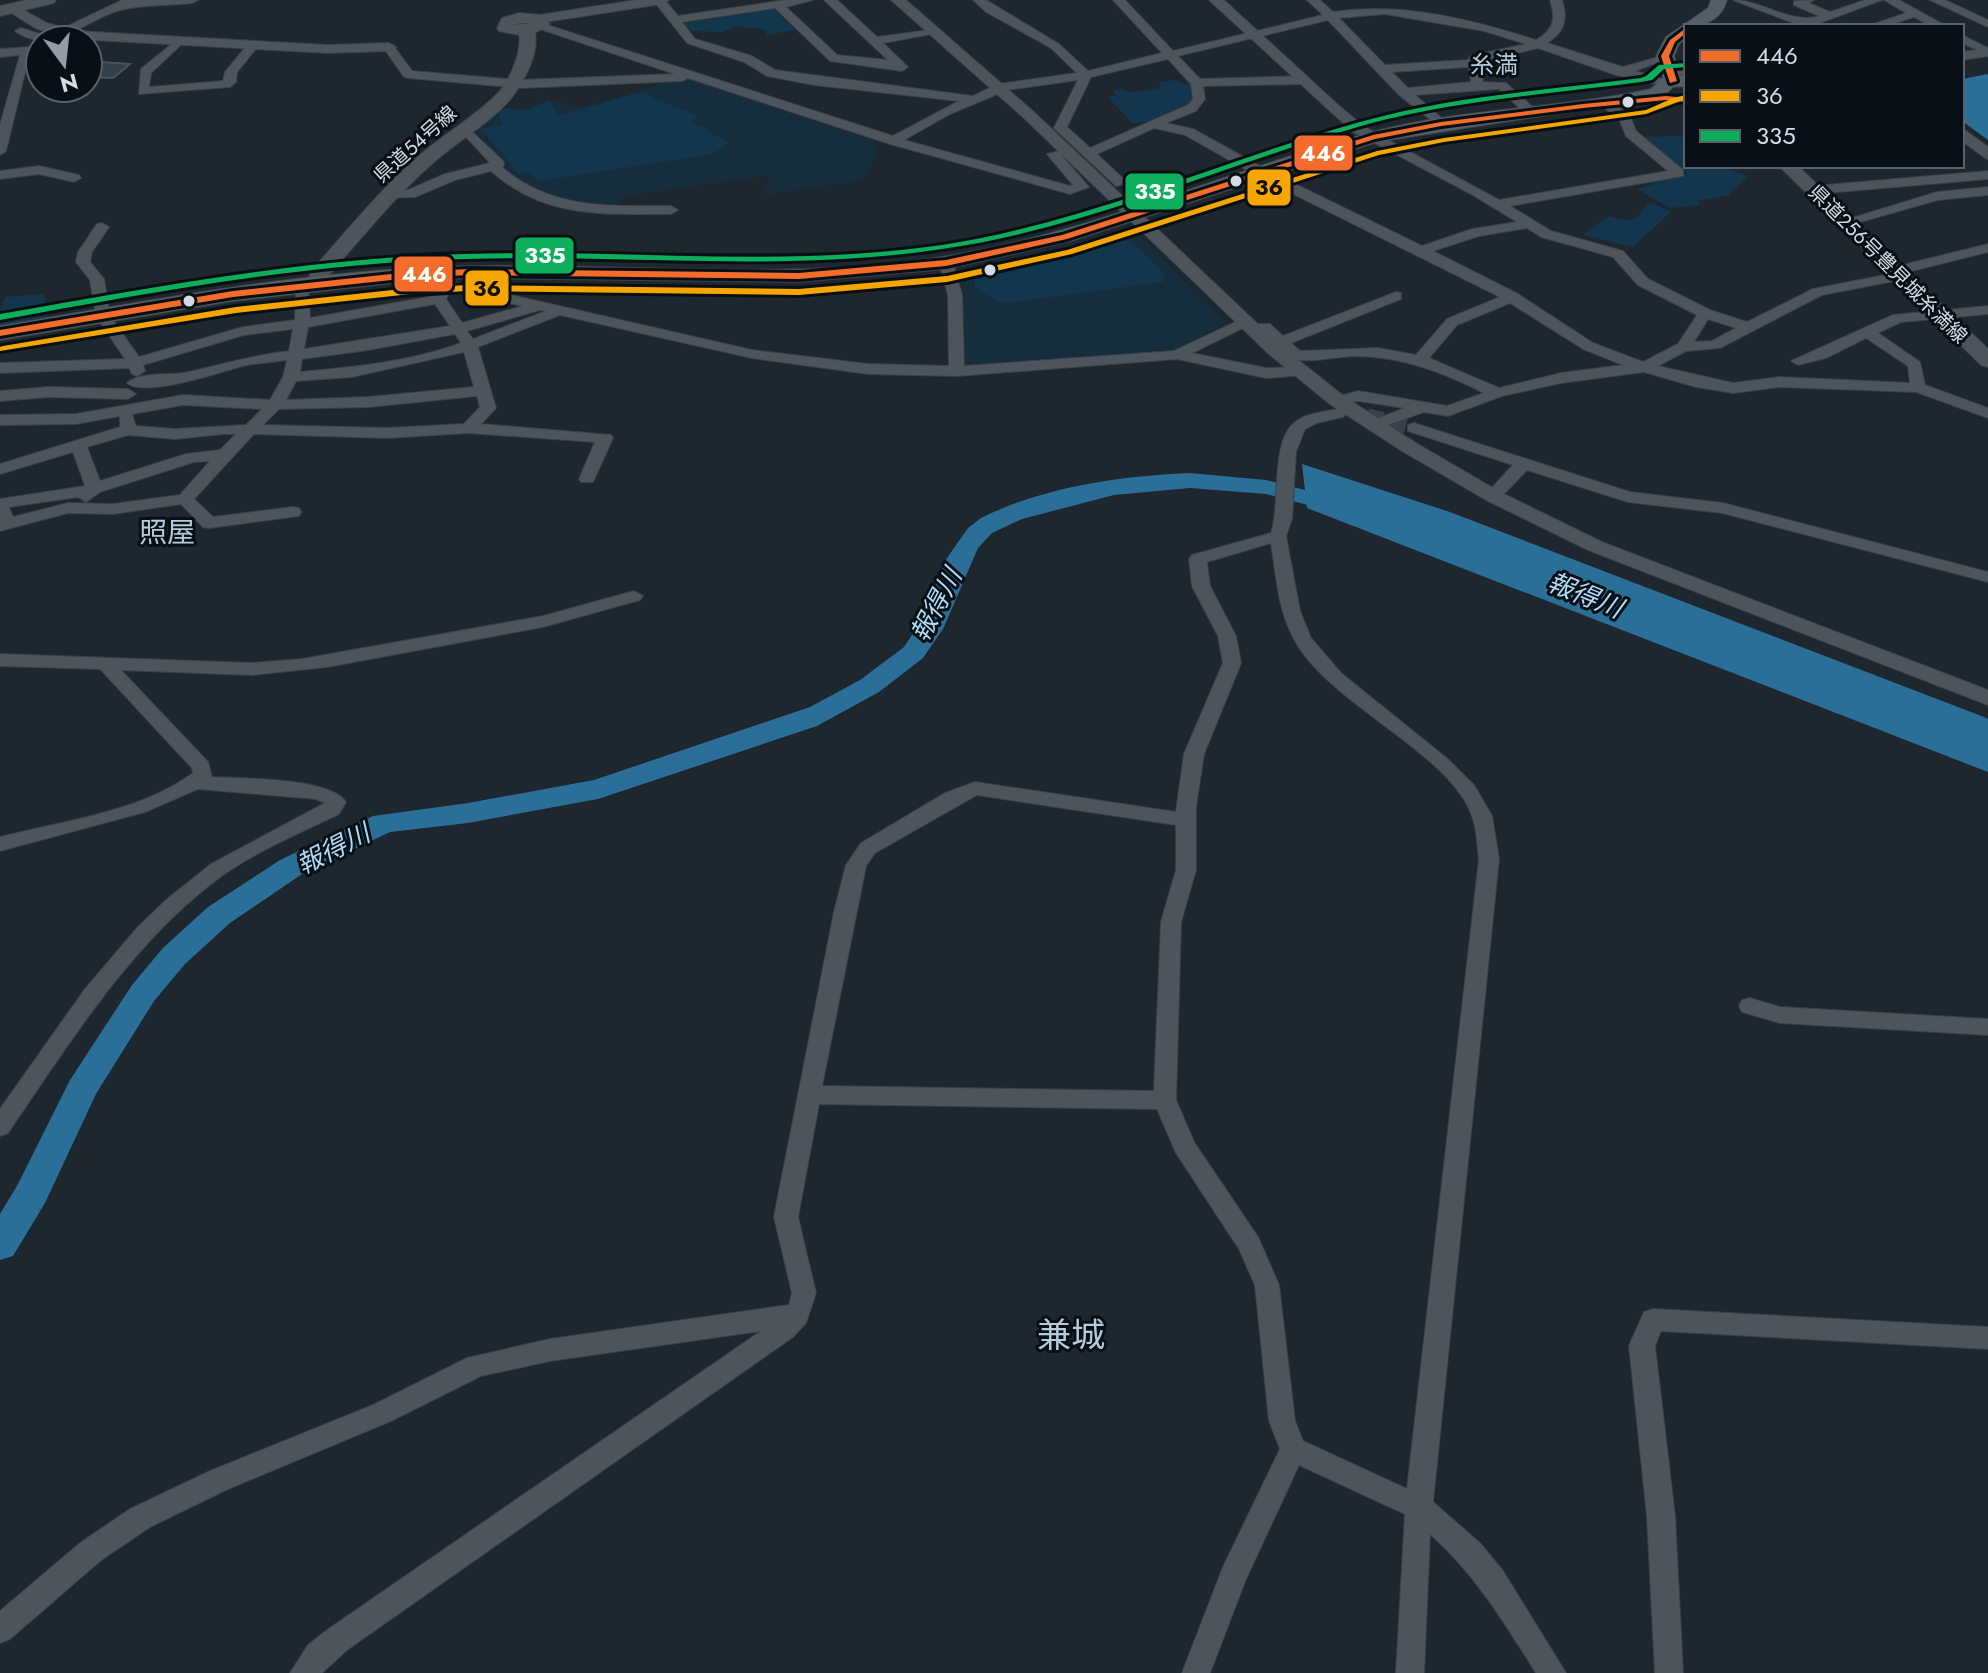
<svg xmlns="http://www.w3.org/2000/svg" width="1988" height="1673" font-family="Jost,'Noto Sans JP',sans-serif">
<rect width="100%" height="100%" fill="#1d272d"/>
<path fill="#162d3c" d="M660 79H693L876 139 874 141 878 148 876 157 861 181 764 195 762 188 770 184 767 176 624 196 620 199 621 208 552 201 503 171 506 165 474 129 501 107 527 110 549 100 583 107 654 87Z
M1112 233 1138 235 1223 319 1224 325 1176 350 967 367 963 363 956 272 1032 256Z"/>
<path fill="#12374d" d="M774 9 795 30 767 35 765 30 737 26 723 32 691 31 684 23Z
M1176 80 1182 84 1192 83V101C1178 116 1153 123 1132 123L1107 96H1117L1113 90 1123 89 1128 93 1160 88 1159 82Z
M644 91 655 99 699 116 691 123 710 129 707 132 730 142 713 154 538 181 527 172 518 173 481 129 503 124 498 114 504 108 527 110 549 100 558 116Z
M1686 136V166H1718L1748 176 1728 195 1697 201 1701 205 1670 208 1637 189 1655 184 1652 180 1688 174 1639 137Z
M1650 202 1671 212 1633 247 1583 235 1608 216 1623 220 1635 219Z
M1117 239 1133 242 1164 273 1163 282 1006 303 997 302 975 287V279L983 273Z
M44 294 48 317 0 325V310L5 297Z"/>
<path fill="#2a6f97" d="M1988 74V140L1962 121V79Z
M1302 464 1450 512 1984 717 1988 719V772L1307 508Z"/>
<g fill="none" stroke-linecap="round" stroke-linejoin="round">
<path fill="#2a6f97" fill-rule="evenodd" d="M1190 473 1266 480 1351 502 1354 507 1351 512 1342 514 1266 494 1190 488 1114 495 1022 519 992 533 978 548 943 629 923 658 879 692 817 726 598 799 468 823 390 832 302 874 230 923 185 964 154 1001 96 1094 45 1203 13 1256 0 1260V1214L18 1184 70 1080 132 985 163 948 208 907 280 860 373 816 468 803 594 780 810 707 860 680 904 647 916 629 947 558 968 528 981 518C1043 487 1120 476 1190 473Z"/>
</g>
<path fill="#314049" stroke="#4a5258" stroke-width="2" d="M88 61 130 64 113 78 88 77Z"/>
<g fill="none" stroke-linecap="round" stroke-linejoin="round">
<path stroke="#384248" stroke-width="16" stroke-dasharray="16 8" stroke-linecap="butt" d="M1367 416 1414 428"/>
<g stroke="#394146" stroke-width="2">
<path id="minor" d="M122 0H198L192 3C169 6 140 4 117 11 82 22 51 57 15 31L21 28 47 36Z
M653 0H665L678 16 785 0H813L786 7 837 55 888 60 824 0H837L877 37 937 29V33L883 43 908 67 902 71 830 61 775 8 682 22 695 39 752 56 775 70 973 96 998 84 1077 73 1051 48 986 12 973 0H986L1059 44 1088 71 1162 53 1113 0H1125L1173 51 1323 15 1307 0H1320L1333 12C1402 2 1470 19 1536 40 1554 30 1556 19 1550 0H1562C1568 19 1565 32 1547 43L1623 67 1669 54V58L1635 71 1669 81V87L1616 75 1538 48 1480 62 1483 82 1506 83 1535 109V115H1527L1499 89 1415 95 1445 121 1447 124 1441 128 1399 95 1328 20 1178 56 1200 79 1303 76 1309 80 1303 84 1203 86 1205 99 1196 111 1166 123 1193 129 1269 171 1422 246 1472 229 1517 222 1471 194 1369 140V134H1377L1499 200 1668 171 1626 136 1619 119 1599 104 1609 101 1629 114 1636 131 1683 170V176L1510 206 1551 231 1623 251 1648 279 1710 310 1747 322 1813 289 1890 274V268L1988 244V252L1904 273 1905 279 1822 295 1720 348 1686 351 1658 366 1733 383 1780 377 1910 383 1908 366 1866 338 1826 358 1798 365 1791 361 1893 315 1988 306V314L1901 322 1878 333 1920 362 1925 385 1988 408V418L1916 392 1780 387 1733 393 1696 387 1644 372 1561 383 1502 396 1448 416 1424 412 1374 430 1368 428V422L1405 408 1358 401 1333 404V398L1358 391 1447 406 1484 393C1442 372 1401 356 1354 356 1334 357 1311 363 1292 359L1261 332H1250L1243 328 1192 353 1266 368 1300 367 1305 369V375L1266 378 1177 359 957 376 868 374 752 358 560 315 478 347 496 408 481 424 611 435 613 438 593 482H581L579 479 595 442 468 433 387 438 254 434 194 499 213 517 293 507 299 508 301 512 299 516 209 528 203 527 181 504 113 514 68 513 0 531V499L85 486 73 452 0 474V464L120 427V416L76 424 0 425V415L76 414 183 395 270 400 283 377 287 360C272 362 257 363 243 366 220 372 145 398 127 383 141 371 171 376 189 372 223 364 254 355 289 351L293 329 244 335 143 365 145 371 137 376 132 374 129 368 0 373V363L125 359 96 316 90 280 76 262 78 252 97 224 102 223 109 227 92 252 90 262 104 279 110 316 139 357 243 327 295 320 296 284 301 283 308 287 310 318 434 296 439 284 435 273 442 269 447 270 454 282 752 350 868 364 949 366 948 295 939 263 946 259 953 263 962 295 964 366 1174 351 1244 318 1249 319 1250 324H1270L1283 336 1396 292 1401 293V299L1291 343 1300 351 1378 348 1416 355 1447 319 1500 297 1259 177 1185 135 1154 128 1097 154 1128 183 1116 186 1054 128 1078 80 1007 90 950 114 904 140 1070 186 1073 185 1047 154 1071 148V154L1062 156 1089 187 1070 194 890 144 688 78 682 81 520 88 408 78 404 77 383 47 393 45 412 71 520 80 675 74 537 28 535 26 541 23 893 136 959 101 814 85 767 76 744 62 687 43ZM1385 14 1484 31 1526 44 1470 56 1468 60 1385 65 1339 18ZM1168 59 1191 84 1193 99 1188 105 1090 148 1067 127 1091 77ZM1469 67 1471 82 1408 88 1392 72ZM1527 228 1541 237 1613 257 1638 285 1697 315 1678 344 1643 362 1593 343 1518 294 1433 251 1479 236ZM451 290 523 306 462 323 446 299ZM1510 303 1583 349 1623 365 1561 373 1499 388 1429 358 1457 325ZM435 304 450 326 304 349 308 327ZM540 310 546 311 473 339 467 331ZM1708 319 1736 328 1712 341 1694 342ZM455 334 461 343C410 362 353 367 300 372L302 359 368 350ZM464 352 474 387 368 397 286 400 296 381 352 377ZM477 396 480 407 464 424 387 428 263 425 279 409 368 407ZM183 405 262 409 246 425 175 429 136 426 132 414ZM224 434H236L220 450 186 454 100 481 87 447 128 435 175 439ZM210 461 180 495 113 504 68 503 13 517 9 507 78 497 86 502 100 492 194 462Z
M1733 0C1762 0 1792 25 1819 16L1794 5V1L1814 0 1809 3 1830 12 1865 0H1882L1817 24 1819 26H1794L1796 24Z
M1884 0H1899L1946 26H1931L1914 17 1886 26H1868L1906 13Z
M1930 0H1945L1988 20V27Z
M1962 35 1988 48V55L1962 43Z
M179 38 185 41 151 73 149 87 223 81 225 72 249 43 259 45 237 72 236 82 230 87 139 94 141 69Z
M40 42V50L28 60 6 151 0 155V125L20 55 0 57V49L29 47Z
M1681 69H1686V77L1675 73Z
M464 124 504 162 503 168C552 210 610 206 671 206L678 210 671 214C603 214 545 219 491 171L455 180 415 197 384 198V192L408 190 445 174 490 163 458 128Z
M39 166 79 175 81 178 74 182 39 174 0 179V171Z
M1988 171V179L1814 194 1807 190 1814 186Z
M1988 187V195L1938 200 1846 226 1839 222 1937 192Z
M48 387 128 389 136 394 128 399 48 397 0 401V391Z
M1338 409 1346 414 1343 417 1317 423 1305 429 1296 452 1292 519 1286 536 1300 611 1311 638 1341 673 1449 760 1474 785 1492 816 1499 859 1433 1502 1480 1543 1503 1571 1566 1673H1536C1504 1622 1475 1574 1430 1534L1424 1673H1396L1405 1514 1299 1465 1246 1579 1210 1673H1182L1223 1567 1280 1449 1269 1421 1255 1285 1239 1249 1176 1153 1157 1109 819 1104 798 1217 816 1293 806 1323 793 1337 347 1650 322 1673H290L308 1645 327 1630 761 1331 550 1361 481 1376 391 1421 228 1489 150 1527 100 1561 10 1639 0 1643V1611L80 1543 130 1509 210 1471 373 1405 467 1358 550 1339 789 1305 792 1293 774 1217 834 912 846 865 861 843 945 793 975 782 1176 812 1184 754 1223 663 1218 636 1192 586 1189 559 1192 555 1271 533C1281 504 1270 441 1295 422 1307 413 1324 412 1338 409ZM1271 543C1276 575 1278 610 1294 639 1328 704 1450 752 1472 816 1477 829 1477 845 1479 859L1407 1489 1303 1441 1295 1421 1279 1285 1258 1237 1194 1142 1176 1100 1181 922 1196 870V806L1204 754 1241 663 1236 636 1210 586 1207 562ZM977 795 1176 825V870L1161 922 1154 1091 822 1086 866 866 875 853Z
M1414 423 1630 492 1723 503 1988 572V582L1722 513 1628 502 1527 470 1499 499H1487L1485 496 1487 493 1513 465 1408 431V425Z
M634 591 643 596 640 600 543 627 327 667 252 675 121 670 208 762 212 777C242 779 329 777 346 802L339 814C296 835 249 854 211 884 126 951 68 1045 8 1133L0 1136V1109L85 989 137 928 166 900 211 864 325 803 316 799 198 789 145 812 0 851V837C63 821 140 812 193 773L192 768 100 669 0 666V654L252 663 302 659 543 616Z
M1750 998 1780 1007 1988 1019V1035L1780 1023 1742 1012 1739 1006 1742 1000Z
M1653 1309 1988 1327V1349L1661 1331 1655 1346 1675 1516 1683 1673H1655L1647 1516 1629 1346 1644 1312Z"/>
</g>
<g stroke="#394146" stroke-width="2">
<path id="tertiary" d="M636 0H669L662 4 539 23 532 19 539 15Z
M891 0H906L1035 113 1282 347 1345 397 1416 443 1500 492 1602 542 1988 690V705L1588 550 1486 500 1402 451 1331 405 1270 355 1025 119Z
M1209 0H1224L1336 103 1363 126 1378 134V140H1368L1353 132Z
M13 4 47 23 76 31 328 45 389 43 396 47 389 51 328 53 75 39 37 29 8 11V5Z
M1988 48V56L1962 60V52Z
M1962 128 1988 147V160L1962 141Z"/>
</g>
<g stroke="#394146" stroke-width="2">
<path id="secondary" d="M27 0H56L54 3 0 16V6Z
M519 13 541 15 550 24 535 33C539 54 525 79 513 96 495 120 456 142 433 163 394 197 362 238 328 276L324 289H310L307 285 311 271C347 231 381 188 421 154 446 133 477 115 499 92 510 79 522 52 519 35L499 31 497 28 502 18ZM520 23H531L514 25Z
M1779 166H1798L1988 349V367L1981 365Z"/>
</g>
<g stroke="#394146" stroke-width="2">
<path id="primary" d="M1711 0H1727C1721 20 1706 26 1686 26V38L1679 44 1674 56 1680 76H1686V86L1673 87 1663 97 1377 142 1071 241 946 269 799 282 468 278 410 281 233 301 0 340V326C154 300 311 269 468 266 627 263 789 282 948 256 1092 232 1227 171 1368 133 1460 108 1558 109 1651 89L1663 78 1656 56 1666 37 1708 8Z"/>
</g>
<use href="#minor" fill="#4d555a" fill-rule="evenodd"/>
<use href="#tertiary" fill="#4d555a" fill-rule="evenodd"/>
<use href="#secondary" fill="#4d555a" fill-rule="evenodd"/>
<use href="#primary" fill="#535e66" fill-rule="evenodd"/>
<g stroke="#081015" stroke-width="6">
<path id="bus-1" d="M1686 28V33L1675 42 1669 56 1677 81 1670 83 1661 56 1670 40Z
M1666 96 1686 98V102L1666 100 1583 108 1441 126 1375 139 1067 239 946 266 799 279 468 275 410 278 233 297 0 336V330L233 291 410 272 468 269 799 273 946 260 1062 235 1373 135 1441 122 1583 104Z"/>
</g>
<g stroke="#081015" stroke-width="6">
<path id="bus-2" d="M1686 95V99L1646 114 1444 142 1379 155 1072 254 947 282 799 295 468 291 411 294 236 313 0 351V347L3 346 236 307 411 288 468 285 799 289 947 276 1067 250 1377 151 1444 138 1646 110 1673 98Z"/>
</g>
<g stroke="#081015" stroke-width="6">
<path id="bus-3" d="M1686 63V67L1664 69 1652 80 1641 82C1550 94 1457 100 1368 124 1225 164 1089 228 942 249 784 273 624 254 465 259 308 263 154 292 0 320V314C154 287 308 258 465 254 624 249 784 268 942 245 1086 223 1220 161 1360 122 1451 96 1547 90 1641 78L1646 76 1659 65Z"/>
</g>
<use href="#bus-1" fill="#f36c2b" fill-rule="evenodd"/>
<use href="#bus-2" fill="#f7a600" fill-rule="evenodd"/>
<use href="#bus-3" fill="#0daf5c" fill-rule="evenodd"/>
</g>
<g fill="#d1dce4" stroke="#081015" stroke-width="3">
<circle cx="1628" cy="102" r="7"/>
<circle cx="1236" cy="181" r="7"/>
<circle cx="990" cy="270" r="7"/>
<circle cx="189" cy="301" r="7"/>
</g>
<g text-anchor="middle" stroke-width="6" stroke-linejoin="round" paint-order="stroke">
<g font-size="20" fill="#d1dce4" stroke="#081015">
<text transform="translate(415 144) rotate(-42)" y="7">県道54号線</text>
<text transform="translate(1888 264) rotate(45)" y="7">県道256号豊見城糸満線</text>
</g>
<g font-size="24" fill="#b5cbdb" stroke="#081015">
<text x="1494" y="73">糸満</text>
</g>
<g font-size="26" font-style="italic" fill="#afdbf9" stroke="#081015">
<text transform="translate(1585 595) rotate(22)" y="9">報得川</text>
<text transform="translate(936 605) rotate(-62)" y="9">報得川</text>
<text transform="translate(333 849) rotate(-27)" y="9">報得川</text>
</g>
<g font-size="28" fill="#b5cbdb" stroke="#081015">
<text x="167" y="542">照屋</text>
</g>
<g font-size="34" fill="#b5cbdb" stroke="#081015">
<text x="1071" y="1347">兼城</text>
</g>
</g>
<g stroke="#081015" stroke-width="3">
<rect x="1293" y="134" width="61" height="38" rx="8" fill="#f36c2b"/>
<rect x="1246" y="168" width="46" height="39" rx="8" fill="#f7a600"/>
<rect x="1124" y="172" width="61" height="39" rx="8" fill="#0daf5c"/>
<rect x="514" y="236" width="61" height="39" rx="8" fill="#0daf5c"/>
<rect x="393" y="255" width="61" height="38" rx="8" fill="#f36c2b"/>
<rect x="464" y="269" width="46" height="38" rx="8" fill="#f7a600"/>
</g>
<g font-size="22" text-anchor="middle" font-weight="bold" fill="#fff">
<text x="1323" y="161">446</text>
<text x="1155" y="199">335</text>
<text x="545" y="263">335</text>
<text x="424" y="282">446</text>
</g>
<g font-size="22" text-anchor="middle" font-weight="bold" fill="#111">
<text x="1269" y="195">36</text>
<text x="487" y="296">36</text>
</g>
<rect x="1684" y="24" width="280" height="144" fill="#081015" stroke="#586268" stroke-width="2"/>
<rect x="1700" y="50" width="40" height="12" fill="#f36c2b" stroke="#586268" stroke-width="2"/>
<text x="1756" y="64" font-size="24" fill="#d1dce4">446</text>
<rect x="1700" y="90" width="40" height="12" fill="#f7a600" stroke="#586268" stroke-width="2"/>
<text x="1756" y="104" font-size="24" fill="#d1dce4">36</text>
<rect x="1700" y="130" width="40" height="12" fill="#0daf5c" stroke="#586268" stroke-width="2"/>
<text x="1756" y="144" font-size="24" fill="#d1dce4">335</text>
<g transform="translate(64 64) rotate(165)"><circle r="38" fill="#081015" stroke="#586268" stroke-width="2"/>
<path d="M0-6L14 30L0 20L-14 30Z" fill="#929da4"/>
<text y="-12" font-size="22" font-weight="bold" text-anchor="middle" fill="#d1dce4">N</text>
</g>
</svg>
